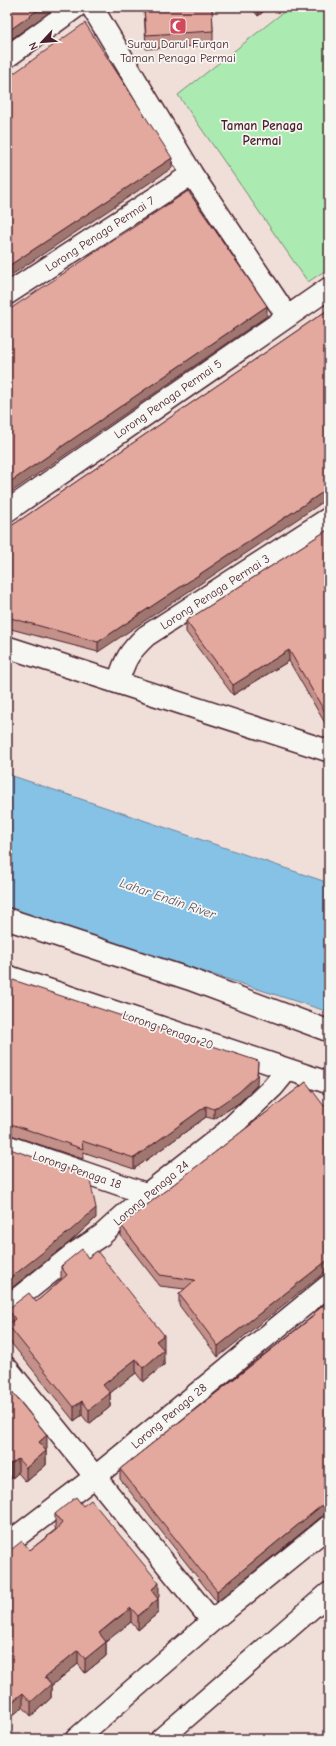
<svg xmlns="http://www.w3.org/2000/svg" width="336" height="1746" font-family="'Comic Neue',sans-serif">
<rect width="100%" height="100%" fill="#f0dfd9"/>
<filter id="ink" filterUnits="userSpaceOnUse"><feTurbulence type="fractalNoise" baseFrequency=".025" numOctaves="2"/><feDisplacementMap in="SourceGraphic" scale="8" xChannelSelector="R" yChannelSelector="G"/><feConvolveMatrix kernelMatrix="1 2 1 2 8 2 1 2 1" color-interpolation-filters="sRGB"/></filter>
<g filter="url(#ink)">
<path fill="#abebb2" stroke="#7a856e" d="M290 7H329V268L308 282 178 95Z"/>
<path fill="#85c2e5" stroke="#6d819b" d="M7 774 329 883V1012L7 908Z"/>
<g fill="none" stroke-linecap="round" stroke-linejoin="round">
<g stroke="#4a1f2b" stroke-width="24">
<path id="minor" d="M92 7 192 174 287 316
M7 57 76 7
M7 294 192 174
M7 511 329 288
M7 647 329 751
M118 682C125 659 129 652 146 636L329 518
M7 919 189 979 329 1031
M7 976 329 1083
M7 1146 147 1194
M7 1307 72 1255 102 1235 147 1194 225 1133 273 1087 287 1070
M7 1368 212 1621
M7 1544 96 1476 329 1285
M76 1739 212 1621 329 1526
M161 1739 329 1593"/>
</g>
<use href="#minor" stroke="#f6f6f2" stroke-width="21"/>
</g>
<path fill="#c39189" stroke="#4a1f2b" d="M144 7H212L213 31V45L146 49Z
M251 7H269L258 16Z
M329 309 98 652 7 628V529Z
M329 529V730L289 661 233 695 186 632V621Z
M7 978 257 1085 239 1103 214 1119 206 1117 134 1169 83 1152V1159L11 1135 7 1134Z
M306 1082 218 1357 179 1305V1294L185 1289 160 1286 121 1236V1225Z
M7 1148 96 1218 70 1242 9 1290H7Z
M88 1258 164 1349 163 1350 164 1365 143 1382 136 1373 110 1393V1407L89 1424 82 1415 74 1421 8 1339V1309L36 1302 61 1280V1266Z
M329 1301V1515L321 1517 217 1602 120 1479V1469L314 1315V1313Z
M7 1386 47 1449 46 1450V1465L26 1482 18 1473 11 1479 10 1477 7 1480Z
M55 1514 159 1597 158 1598V1613L138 1630 131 1622 116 1633 106 1642V1656L85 1673 78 1664 51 1686V1698L31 1716 23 1707 7 1720V1553L30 1550 56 1529 55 1528Z"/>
<path fill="#9f766f" stroke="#4a1f2b" d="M42 7H57L7 42V32Z
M258 7H269L258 16Z
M172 158V168L7 278V267Z
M267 306V316L7 495V484Z
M329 488V498L98 652V642Z
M289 650V661L233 695V685Z
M258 1061 257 1085 239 1103 214 1119V1109Z
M206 1106V1117L134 1169V1158Z
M96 1208V1218L70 1242 9 1290V1279Z
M329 1259V1269L218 1357V1346Z
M164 1335V1349L156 1355V1341Z
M164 1350V1365L143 1382V1368Z
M136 1359V1373L110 1393V1407L89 1424V1410L103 1385Z
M82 1401V1415L74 1421V1407Z
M47 1435V1449L39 1456V1442Z
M46 1451V1465L26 1482V1468Z
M18 1459V1473L11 1479V1464Z
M10 1463V1477L7 1480V1466Z
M329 1504V1515L321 1517 217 1602V1591L321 1506Z
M159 1583V1597L151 1604V1590Z
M158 1599V1613L138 1630V1616Z
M131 1608V1622L99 1647V1633Z
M106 1642V1656L85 1673V1659Z
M78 1650V1664L51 1686V1698L31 1716V1702L45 1677Z
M23 1693V1707L7 1720V1706Z"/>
<path fill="#e3a99f" stroke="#4a1f2b" d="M7 7H42L7 32Z
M144 7H212L213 31 146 35Z
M85 23 172 158 7 267V78Z
M188 191 267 306 7 484V311Z
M329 309V488L98 642 7 617V529Z
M329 529V719L289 650 233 685 186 621Z
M7 978 258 1061 257 1075 239 1092 214 1109 206 1106 134 1158 82 1141 83 1149 11 1124H7Z
M306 1082 324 1106 329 1103V1259L218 1346 179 1294 195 1280 160 1275 121 1225Z
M7 1148 89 1176 96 1208 70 1231 9 1279 7 1280Z
M82 1249 88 1258 97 1251 164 1335 156 1341 164 1350 143 1368 136 1359 103 1385 110 1393 89 1410 82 1401 74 1407 8 1325 15 1319 8 1309 29 1293 36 1302 67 1275 61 1267 63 1265 61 1266Z
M329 1301V1504L321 1506 217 1591 120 1469 315 1315 314 1313Z
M7 1386 47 1435 39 1442 46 1451 26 1468 18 1459 11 1464 10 1463 7 1466Z
M76 1497 83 1506 91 1500 159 1583 151 1590 158 1599 138 1616 131 1608 116 1619 99 1633 106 1642 85 1659 78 1650 45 1677 51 1684 31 1702 23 1693 7 1706V1568L9 1567 7 1564V1553L22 1541 30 1550 56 1530 62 1523 55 1514Z"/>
</g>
<defs>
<g id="mosque-square" transform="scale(0.9)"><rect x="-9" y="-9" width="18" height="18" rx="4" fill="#d1495b" stroke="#f6f6f2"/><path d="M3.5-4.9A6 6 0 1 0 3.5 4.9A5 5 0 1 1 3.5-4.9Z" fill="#fff"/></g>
</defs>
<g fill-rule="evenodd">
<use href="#mosque-square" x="178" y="26"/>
</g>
<g text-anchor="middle" stroke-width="3.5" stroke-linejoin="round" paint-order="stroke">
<g font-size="12" fill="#4a1f2b" stroke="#f6f6f2">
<text x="178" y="48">Surau Darul Furqan<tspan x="178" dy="14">Taman Penaga Permai</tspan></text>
</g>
<g font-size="12" fill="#4a1f2b" stroke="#f6f6f2">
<text transform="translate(100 234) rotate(-33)" y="4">Lorong Penaga Permai 7</text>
<text transform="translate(168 399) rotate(-35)" y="4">Lorong Penaga Permai 5</text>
<text transform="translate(215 592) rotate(-33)" y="4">Lorong Penaga Permai 3</text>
<text transform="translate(168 1030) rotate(19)" y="4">Lorong Penaga 20</text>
<text transform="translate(77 1170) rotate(19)" y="4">Lorong Penaga 18</text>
<text transform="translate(151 1193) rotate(-40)" y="4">Lorong Penaga 24</text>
<text transform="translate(169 1416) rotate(-40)" y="4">Lorong Penaga 28</text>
</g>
<g font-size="13" font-weight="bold" fill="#4a1f2b" stroke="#f6f6f2">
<text x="262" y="130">Taman Penaga<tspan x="262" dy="15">Permai</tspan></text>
</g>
<g font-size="13" font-style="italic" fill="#5c5063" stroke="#f6f6f2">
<text transform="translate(168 898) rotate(19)" y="5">Lahar Endin River</text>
</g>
</g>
<rect width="336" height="1746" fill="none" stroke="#f6f6f2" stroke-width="24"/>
<rect x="12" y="12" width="312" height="1722" fill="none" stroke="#4a1f2b" stroke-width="1.5" filter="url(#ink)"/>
<g transform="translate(42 42) rotate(244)" stroke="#f6f6f2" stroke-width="3" paint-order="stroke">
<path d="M0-3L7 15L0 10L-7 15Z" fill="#4a1f2b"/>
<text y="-6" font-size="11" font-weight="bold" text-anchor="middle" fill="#4a1f2b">N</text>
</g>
</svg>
